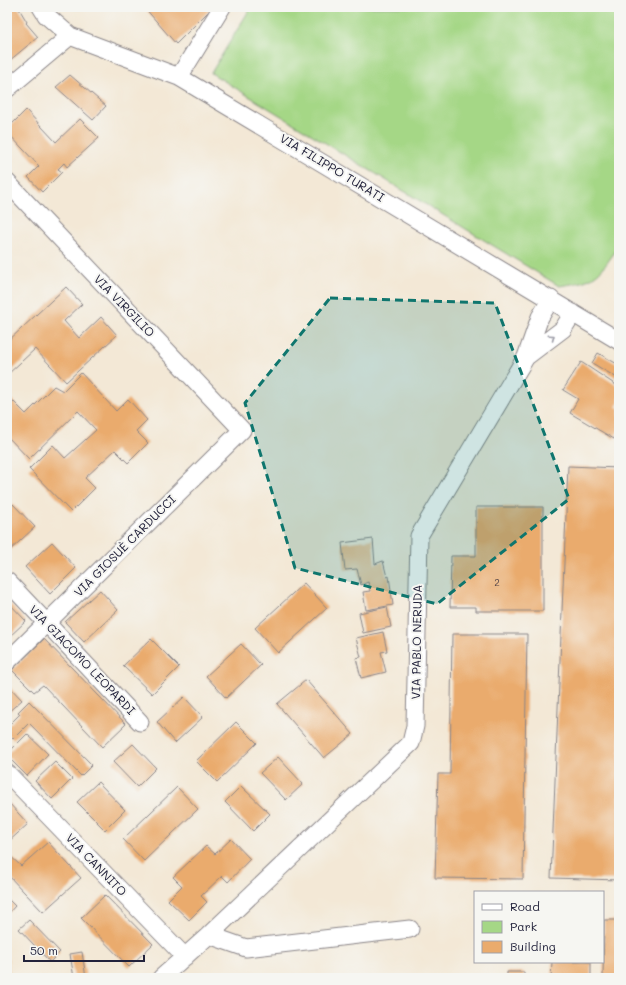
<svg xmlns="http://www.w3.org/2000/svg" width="626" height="985" font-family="Mali,sans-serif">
<rect width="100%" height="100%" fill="#f6f6f2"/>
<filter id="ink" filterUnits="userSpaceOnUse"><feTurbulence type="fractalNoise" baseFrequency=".025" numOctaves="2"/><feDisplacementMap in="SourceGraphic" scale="8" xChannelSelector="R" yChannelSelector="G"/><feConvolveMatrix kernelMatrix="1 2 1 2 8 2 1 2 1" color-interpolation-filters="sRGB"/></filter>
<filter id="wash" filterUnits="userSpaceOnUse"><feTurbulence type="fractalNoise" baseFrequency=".012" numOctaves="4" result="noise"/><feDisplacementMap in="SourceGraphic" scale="16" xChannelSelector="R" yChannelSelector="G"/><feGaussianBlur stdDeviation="0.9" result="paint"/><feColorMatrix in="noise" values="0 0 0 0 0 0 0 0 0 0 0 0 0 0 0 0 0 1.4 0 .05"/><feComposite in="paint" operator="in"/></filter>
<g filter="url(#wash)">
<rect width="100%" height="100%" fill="#f3e8d6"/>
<path fill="#a5d786" stroke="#647c60" d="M251 7H607L619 15V246C598 276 597 281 559 286L211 73Z"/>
<g id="blocks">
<path fill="#eaab6d" d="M7 7H18L27 22 26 23 38 37 9 61 7 59Z
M144 7H213L176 44Z
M70 75 106 106 93 120 56 87Z
M26 110 56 142 80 119 99 138 67 167 64 163 58 169 62 172 42 192 28 177 39 166 7 132V129Z
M66 287 82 304 64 321 79 338 101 317 117 335 66 382 35 349 7 375V342Z
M598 353 619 365V379L592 363Z
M581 362 619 387V402L616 407 619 408V430L614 439 570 413 578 399 563 390Z
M81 373 116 411 128 399 147 420 136 431 148 443 128 463 115 450 85 478 95 488 71 512 29 469 53 445 65 458 96 430 78 411 29 459 7 436V401L10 398 26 414 54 386 63 391Z
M568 466 619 468V880L551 878Z
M13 504 35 527 7 553V510Z
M476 507H543V611H476V607H450L451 556H476Z
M373 539 375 564 383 561 387 577 389 576 393 605 366 610 363 592 370 591 368 582 361 585 357 569 345 570 342 543Z
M52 542 76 568 50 594 25 567Z
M304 583 327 608 278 653 255 628Z
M100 590 118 610 84 642 65 622Z
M8 602 26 621 7 639V603Z
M387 607 391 627 363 633 359 613Z
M383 632 387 651 381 652 386 672 361 678 356 658 361 657 356 638Z
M452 634H527L523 879 435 878 438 774H450Z
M44 639 126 724 102 747 43 685 34 692 12 670Z
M151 639 179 667 152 694 123 666Z
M241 644 261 665 226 698 206 676Z
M306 680 353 734 324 758 277 704Z
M7 684 22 700 7 713Z
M184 697 203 717 175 743 157 722Z
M29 701 92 765 81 776 29 723 13 739 7 733V727L20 714 18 712Z
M236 722 257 743 217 782 196 761Z
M27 734 48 754 27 776 7 756V754Z
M133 744 156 768 137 787 113 762Z
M278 757 303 784 286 800 260 773Z
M55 762 72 779 52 799 35 781Z
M98 782 125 810 105 830 77 802Z
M241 786 270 814 253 831 225 802Z
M177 787 198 809 144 861 123 839Z
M9 803 28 824 7 843V805Z
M231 839 250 859 228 882 222 876 201 896 207 902 189 920 168 900 182 886 173 877 206 846 215 854Z
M48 842 81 878 43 912 7 874V853L21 866Z
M105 895 153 944 129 967 81 918Z
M7 898 15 906 7 915Z
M29 920 60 952 50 962 19 929Z
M604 920H619V978H603Z
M82 952 86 978H74L70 954Z
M7 959H8L10 978H7Z
M552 962H591V978H551Z
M507 972H524V978H507Z"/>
</g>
</g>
<g filter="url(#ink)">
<use href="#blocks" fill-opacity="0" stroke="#8a8588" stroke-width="1"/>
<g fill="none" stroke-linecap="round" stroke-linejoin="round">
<g stroke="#8a8588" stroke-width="19">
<path id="minor" d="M41 7 46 15 70 36 179 77 619 341
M179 77 222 7
M7 89 70 36
M7 182 242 430 7 662
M526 357 540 317 551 299
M7 581 140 722
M7 773 185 957
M209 935 246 948 410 929
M161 978 209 935 411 743 415 726 419 536 526 357 563 329 573 313"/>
</g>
<use href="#minor" stroke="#fff" stroke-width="17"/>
</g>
<defs><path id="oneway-chevron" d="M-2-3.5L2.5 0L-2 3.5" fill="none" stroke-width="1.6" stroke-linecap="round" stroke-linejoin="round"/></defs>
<use stroke="#9c9ca7" href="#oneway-chevron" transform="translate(552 337) rotate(-37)"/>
</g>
<path fill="#0f766e" fill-opacity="0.2" stroke="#0f766e" stroke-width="3" stroke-dasharray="8 5" stroke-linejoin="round" d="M330 298 495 303 569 499 437 604 295 568 245 403Z"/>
<g text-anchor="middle" stroke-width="4" stroke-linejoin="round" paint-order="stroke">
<g font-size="10" fill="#544448">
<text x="497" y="586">2</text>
</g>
<g font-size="12" fill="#22223b" stroke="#f6f6f2">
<text transform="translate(332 168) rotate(31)" y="4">VIA FILIPPO TURATI</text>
<text transform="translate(124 306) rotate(46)" y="4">VIA VIRGILIO</text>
<text transform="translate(125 546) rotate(-45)" y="4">VIA GIOSUÈ CARDUCCI</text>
<text transform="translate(417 642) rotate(-89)" y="4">VIA PABLO NERUDA</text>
<text transform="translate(82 660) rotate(46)" y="4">VIA GIACOMO LEOPARDI</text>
<text transform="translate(96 865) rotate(46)" y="4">VIA CANNITO</text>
</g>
</g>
<rect width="626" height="985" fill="none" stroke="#f6f6f2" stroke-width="24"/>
<rect x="474" y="891" width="130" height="72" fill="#f6f6f2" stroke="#a1a1a9"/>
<rect x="482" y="904" width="20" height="6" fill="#ffffff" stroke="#a1a1a9"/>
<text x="510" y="911" font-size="12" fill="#22223b">Road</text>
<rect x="482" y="921" width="20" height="12" fill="#a5d786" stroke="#a1a1a9"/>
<text x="510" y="931" font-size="12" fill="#22223b">Park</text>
<rect x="482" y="941" width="20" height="12" fill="#eaab6d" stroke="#a1a1a9"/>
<text x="510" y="951" font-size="12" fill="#22223b">Building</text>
<path d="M24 955v6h120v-6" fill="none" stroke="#22223b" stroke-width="2"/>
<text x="30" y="955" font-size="12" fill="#22223b" stroke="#f6f6f2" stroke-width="3" paint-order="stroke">50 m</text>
</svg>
